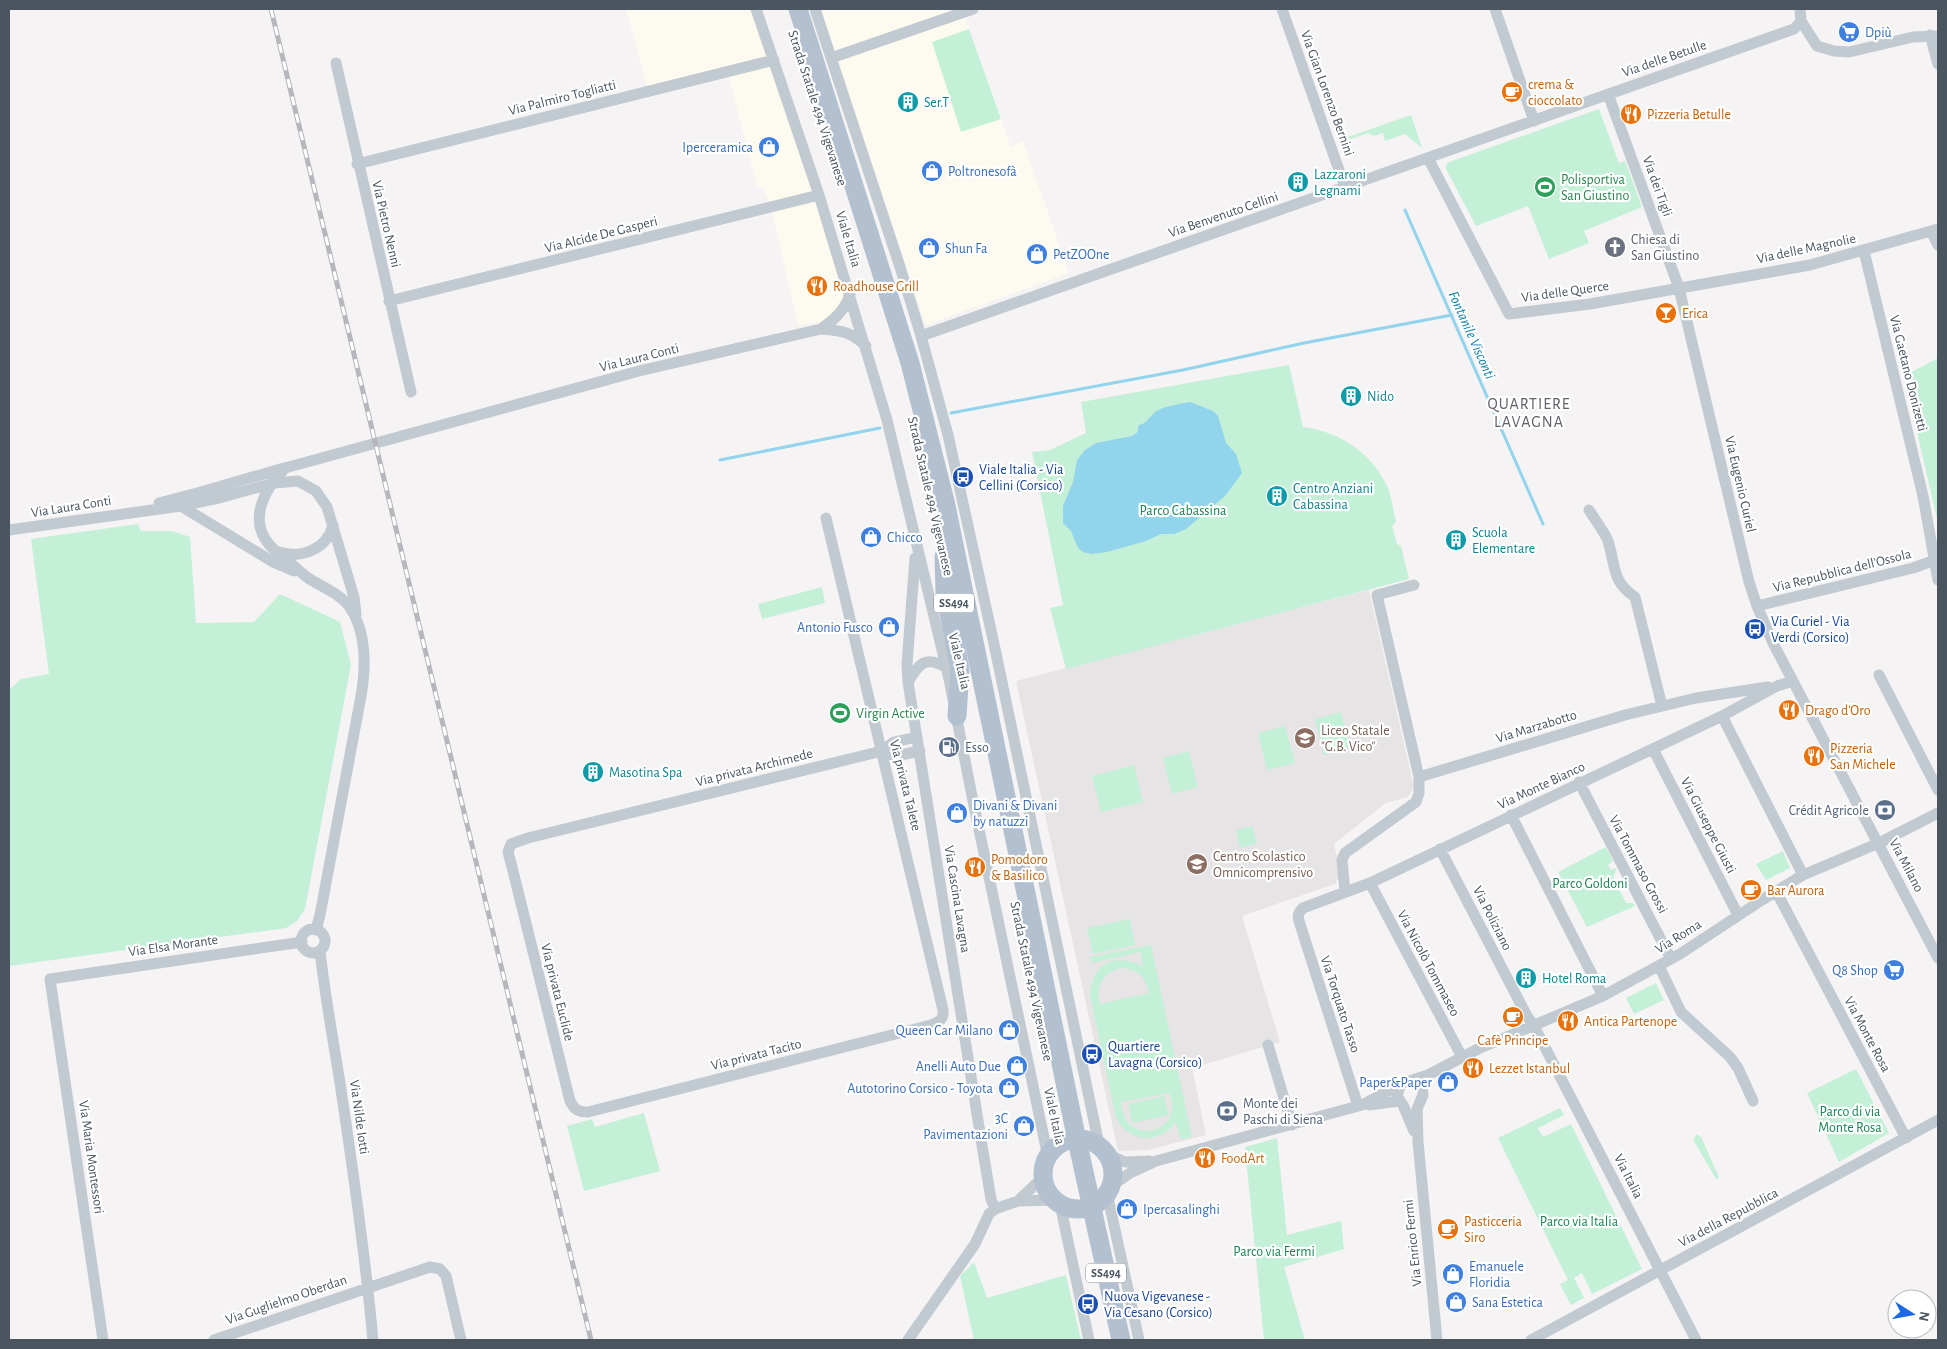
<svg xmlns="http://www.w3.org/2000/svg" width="1947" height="1349" font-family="'Alegreya Sans',sans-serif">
<rect width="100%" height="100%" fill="#f5f3f3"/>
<path fill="#fdfaef" d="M626 9H753L843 288V299L839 308 823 321 798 326 772 211 764 189 757 186 728 74 649 94Z
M820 9H962L1011 147 1023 141 1069 273 926 325Z"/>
<path fill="#e6e4e5" d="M1369 590 1414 788 1408 797 1386 803 1334 844 1341 874 1335 884 1242 916 1280 1042 1192 1068 1206 1135 1148 1150 1118 1151 1016 681Z"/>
<path fill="#c4f0d8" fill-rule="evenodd" d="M969 29 1001 119 961 132 932 42Z
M1599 109 1619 163 1625 161 1642 207 1584 231 1589 243 1549 259 1528 206 1476 226 1446 169V165L1449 162Z
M1411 115 1422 148 1405 134 1385 141 1383 133 1374 136 1368 133 1346 141 1345 138Z
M1938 358V523L1904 376Z
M1289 365 1303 427C1339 431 1373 454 1388 488 1392 498 1393 511 1396 522L1392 526 1397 544 1401 546 1409 579 1066 669 1050 608 1063 605 1032 452 1050 450 1086 433 1081 402Z
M138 524 141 531H172L190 537 196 623 254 622 280 594 340 622 351 665 305 909 297 921 286 928 9 966V690L21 679 49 674 31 539Z
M822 587 825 603 762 619 758 604Z
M1341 712 1350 748 1324 755 1315 719Z
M1285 726 1295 763 1267 770 1258 733Z
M1189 751 1198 787 1172 794 1163 758Z
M1134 765 1143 802 1101 812 1092 776Z
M1252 826 1257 843 1240 848 1236 830Z
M1606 847 1613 861 1608 865 1611 870 1617 868 1613 877 1626 903H1633L1635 906 1587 927 1558 872Z
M1783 851 1790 868 1766 880 1756 864Z
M1130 919 1135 945 1093 954 1087 928Z
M1151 945 1192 1137 1181 1139 1176 1122C1159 1145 1130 1143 1116 1118L1090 996C1092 962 1114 953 1143 966L1140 952 1092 963 1090 957ZM1120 968C1136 968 1146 977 1149 993L1100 1004C1095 986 1103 973 1120 968ZM1170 1093C1171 1098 1173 1104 1172 1109 1170 1131 1140 1139 1127 1121 1123 1116 1122 1108 1121 1102Z
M1656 983 1664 1000 1634 1014 1626 998Z
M1856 1069 1889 1133 1839 1162 1807 1093Z
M1164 1096 1169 1115 1132 1123 1128 1104Z
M1560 1108 1564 1115 1538 1128 1543 1137 1571 1124 1642 1269 1592 1294 1582 1273 1574 1278 1584 1298 1571 1305 1560 1284 1568 1280 1498 1138Z
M644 1113 660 1171 584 1191 567 1126 592 1119 595 1127Z
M1697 1134 1701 1137 1719 1177 1718 1178 1716 1179 1694 1141V1138Z
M1277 1138 1287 1235 1341 1221 1344 1249 1284 1267 1305 1340H1264L1245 1147Z
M974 1262 987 1298 1066 1275 1081 1340H974L960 1276Z"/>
<path fill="#91d4ec" d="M1190 402 1213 411 1218 416 1226 443 1236 454 1242 473 1225 496 1186 529 1174 534H1161L1146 541 1107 552 1091 554 1083 552 1078 548 1071 531 1063 523V506L1073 482 1077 460 1085 450 1096 443 1132 436 1138 432V426C1149 421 1146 421 1154 413 1162 406 1180 404 1190 402Z"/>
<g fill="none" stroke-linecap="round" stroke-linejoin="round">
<path stroke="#91d4ec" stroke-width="3" d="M1405 210 1543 524
M951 413 1183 370 1304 343 1452 315
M720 460 880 428"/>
<path stroke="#c1c9d1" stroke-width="11" d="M756 9 819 195 887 420 949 679 973 801 1048 1157
M815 9 900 267 921 336 948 435 994 644 1098 1140 1101 1148
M1282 9 1345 187
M1495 9 1534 121
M1800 9 1801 21 1817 46 1834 51 1849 52 1913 37 1938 36
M1930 35 1938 64
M831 58 973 9
M336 63 411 392
M1608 94 1679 288 1749 582 1757 606 1773 643 1938 958
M1428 158 1509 314 1590 304 1810 265 1938 229
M357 164 774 60
M1931 231 1938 245
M1864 251 1923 496 1938 580
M389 301 819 195
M821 329C835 319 844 311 850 295
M921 336 1794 29 1801 21
M159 503 201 492 284 468
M181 506 273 562 294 571
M1589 510C1595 520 1604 531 1608 541 1616 566 1611 581 1635 597L1662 706
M826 518C866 682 905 846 943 1010 944 1020 939 1022 931 1025L588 1112C578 1112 575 1110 570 1101L512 867 508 852 511 844 528 838 882 751 894 742 917 737
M9 530 181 506 219 498 274 483 298 481 316 491 327 507 354 597 356 614
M279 552C302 559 327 549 333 525
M915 558 907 664 908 682 980 1133 991 1199 995 1209
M1757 606 1913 568 1938 559
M1879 675 1938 790
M908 682C919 663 926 655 947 668
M1722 716 1803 875
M1653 749 1738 915
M882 751 896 756 920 751
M1419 777 1625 715 1696 698 1768 687
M1579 782 1671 959
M1511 815 1603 996
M1440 849 1527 1016 1534 1026 1696 1340
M1370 883 1462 1057
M1776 891 1906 1138
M1345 892 1342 860 1345 853 1416 802 1419 793V777L1377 595 1414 585
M301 941a12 12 0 1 1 24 0a12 12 0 1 1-24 0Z
M316 930 320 915 361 696C366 668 367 631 349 606 339 593 322 587 308 578 301 573 294 566 288 561 281 555 273 550 268 543 248 518 266 487 285 468L639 371 821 329C842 331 850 331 866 346
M320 951C325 996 333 1039 340 1083 353 1169 365 1254 373 1340
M1659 966 1681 1012 1730 1057 1738 1068 1753 1101
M1268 1045 1292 1125
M1428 1075 1422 1087 1423 1095 1417 1109 1418 1142 1437 1340
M1400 1086 1397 1096 1403 1105 1414 1131
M1369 1105 1399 1101
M1358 1106 1299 921C1297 915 1299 912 1303 908L1370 883 1722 716 1777 686 1793 681
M1107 1154 1125 1162 1149 1161
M1110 1187 1130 1173 1156 1161 1362 1105 1403 1083 1428 1075 1478 1049 1603 996 1680 954 1762 900 1803 875 1879 843 1938 813
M1107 1193 1139 1340
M1018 1201 1039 1181 1043 1171
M1060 1204 1089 1340
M103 1340 50 979 302 942
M214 1340 430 1267 440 1269 446 1276 461 1340
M908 1340 975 1244 989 1214 995 1209 1018 1201 1055 1200
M1531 1340 1938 1120"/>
<path stroke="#b3c0d0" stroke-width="19" d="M798 9 910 363 945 501 1075 1131 1121 1340
M944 556 945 591 960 670 957 716
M1043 1174a35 35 0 1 1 70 0a35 35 0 1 1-70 0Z"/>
<g stroke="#b5b7bd" stroke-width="5">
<path id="rail" d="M271 9 591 1340"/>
</g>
<use href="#rail" stroke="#fff" stroke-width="3" stroke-dasharray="9" stroke-linecap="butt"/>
</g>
<defs>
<g id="supermarket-disc" transform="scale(1.125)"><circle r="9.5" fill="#3f7fe0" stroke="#fff"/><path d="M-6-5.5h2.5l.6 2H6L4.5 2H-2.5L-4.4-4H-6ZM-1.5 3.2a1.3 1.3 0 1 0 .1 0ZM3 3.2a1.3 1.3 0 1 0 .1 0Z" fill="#fff"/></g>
<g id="cafe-disc" transform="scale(1.125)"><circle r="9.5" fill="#e8710a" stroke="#fff"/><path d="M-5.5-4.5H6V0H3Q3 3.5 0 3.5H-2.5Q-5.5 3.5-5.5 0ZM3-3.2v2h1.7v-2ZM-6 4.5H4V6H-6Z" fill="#fff"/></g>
<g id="building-disc" transform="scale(1.125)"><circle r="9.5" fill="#0f9aa8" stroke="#fff"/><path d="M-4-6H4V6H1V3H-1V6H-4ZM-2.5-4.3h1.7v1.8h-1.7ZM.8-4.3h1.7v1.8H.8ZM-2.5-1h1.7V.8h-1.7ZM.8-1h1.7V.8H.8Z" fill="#fff"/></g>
<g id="restaurant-disc" transform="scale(1.125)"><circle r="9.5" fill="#e8710a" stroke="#fff"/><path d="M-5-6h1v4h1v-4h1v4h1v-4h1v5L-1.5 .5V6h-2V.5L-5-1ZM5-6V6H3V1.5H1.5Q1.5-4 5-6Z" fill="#fff"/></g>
<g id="shop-disc" transform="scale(1.125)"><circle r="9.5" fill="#3f7fe0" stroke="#fff"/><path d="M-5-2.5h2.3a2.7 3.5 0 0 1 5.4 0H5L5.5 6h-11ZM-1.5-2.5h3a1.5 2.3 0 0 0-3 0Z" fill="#fff"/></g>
<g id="stadium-disc" transform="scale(1.125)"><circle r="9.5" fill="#2e9e5b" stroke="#fff"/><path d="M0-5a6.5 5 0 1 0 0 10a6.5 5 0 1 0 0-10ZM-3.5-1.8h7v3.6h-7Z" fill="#fff"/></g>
<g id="church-disc" transform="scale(1.125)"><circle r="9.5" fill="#6b7280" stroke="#fff"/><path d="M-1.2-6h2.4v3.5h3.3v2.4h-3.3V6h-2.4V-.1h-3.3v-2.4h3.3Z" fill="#fff"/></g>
<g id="bar-disc" transform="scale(1.125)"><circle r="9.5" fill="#e8710a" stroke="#fff"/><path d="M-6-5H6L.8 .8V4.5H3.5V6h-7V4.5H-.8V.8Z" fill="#fff"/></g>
<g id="bus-disc" transform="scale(1.125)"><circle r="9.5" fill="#1a4fb4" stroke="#fff"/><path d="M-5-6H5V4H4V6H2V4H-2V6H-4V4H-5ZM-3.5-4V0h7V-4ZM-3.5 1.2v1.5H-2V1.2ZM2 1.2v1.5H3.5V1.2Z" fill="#fff"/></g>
<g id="school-disc" transform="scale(1.125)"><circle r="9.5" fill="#8d6e63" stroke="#fff"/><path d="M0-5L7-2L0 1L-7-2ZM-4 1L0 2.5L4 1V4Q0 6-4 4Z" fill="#fff"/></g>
<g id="fuel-disc" transform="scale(1.125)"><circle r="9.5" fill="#5c6f8a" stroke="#fff"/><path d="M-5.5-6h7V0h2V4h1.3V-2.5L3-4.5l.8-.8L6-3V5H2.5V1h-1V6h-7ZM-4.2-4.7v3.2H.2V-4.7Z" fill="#fff"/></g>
<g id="bank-disc" transform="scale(1.125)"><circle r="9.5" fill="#5c6f8a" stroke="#fff"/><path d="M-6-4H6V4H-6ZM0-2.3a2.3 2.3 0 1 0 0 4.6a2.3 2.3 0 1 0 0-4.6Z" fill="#fff"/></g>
</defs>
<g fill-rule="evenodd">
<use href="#supermarket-disc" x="1849" y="32"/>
<use href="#cafe-disc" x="1512" y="92"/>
<use href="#building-disc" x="908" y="102"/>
<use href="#restaurant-disc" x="1631" y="114"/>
<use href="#shop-disc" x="769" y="147"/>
<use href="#shop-disc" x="932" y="171"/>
<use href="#building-disc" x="1298" y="182"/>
<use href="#stadium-disc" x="1545" y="187"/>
<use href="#church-disc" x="1615" y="247"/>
<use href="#shop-disc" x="929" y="248"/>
<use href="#shop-disc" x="1037" y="254"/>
<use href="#restaurant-disc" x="817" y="286"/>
<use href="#bar-disc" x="1666" y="313"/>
<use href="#building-disc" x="1351" y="396"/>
<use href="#bus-disc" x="963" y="477"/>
<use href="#building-disc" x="1277" y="496"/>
<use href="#shop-disc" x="871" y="537"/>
<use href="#building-disc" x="1456" y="540"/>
<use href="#shop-disc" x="889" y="627"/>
<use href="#bus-disc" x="1755" y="629"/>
<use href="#restaurant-disc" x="1789" y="710"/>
<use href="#stadium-disc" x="840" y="713"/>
<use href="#school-disc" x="1305" y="738"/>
<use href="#fuel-disc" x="949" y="747"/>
<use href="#restaurant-disc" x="1814" y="756"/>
<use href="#building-disc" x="593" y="772"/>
<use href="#bank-disc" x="1885" y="810"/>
<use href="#shop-disc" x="957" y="813"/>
<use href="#school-disc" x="1197" y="864"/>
<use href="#restaurant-disc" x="975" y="867"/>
<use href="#cafe-disc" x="1751" y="890"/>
<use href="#supermarket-disc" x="1894" y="970"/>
<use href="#building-disc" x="1526" y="978"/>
<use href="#cafe-disc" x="1513" y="1017"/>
<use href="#restaurant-disc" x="1568" y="1021"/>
<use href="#shop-disc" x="1009" y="1030"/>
<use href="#bus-disc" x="1092" y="1054"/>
<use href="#shop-disc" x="1017" y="1066"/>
<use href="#restaurant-disc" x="1473" y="1068"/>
<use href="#shop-disc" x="1448" y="1082"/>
<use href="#shop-disc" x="1009" y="1088"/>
<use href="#bank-disc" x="1227" y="1111"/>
<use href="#shop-disc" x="1024" y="1126"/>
<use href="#restaurant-disc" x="1205" y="1158"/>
<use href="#shop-disc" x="1127" y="1209"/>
<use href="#cafe-disc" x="1448" y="1229"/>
<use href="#shop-disc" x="1453" y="1274"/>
<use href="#shop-disc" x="1456" y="1302"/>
<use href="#bus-disc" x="1088" y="1304"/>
</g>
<g text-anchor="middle" stroke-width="4.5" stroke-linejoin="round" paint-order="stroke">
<g fill="#fff" stroke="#808890" stroke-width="1">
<rect x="934" y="593.5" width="40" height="19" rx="4"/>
<rect x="1086" y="1263.5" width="40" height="19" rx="4"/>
</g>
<g font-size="12" font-weight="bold" fill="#4a5560">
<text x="954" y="607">SS494</text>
<text x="1106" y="1277">SS494</text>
</g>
<g font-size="14" fill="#366cbe" stroke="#fff" text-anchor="start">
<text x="1865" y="37">Dpiù</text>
<text x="753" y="152" text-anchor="end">Iperceramica</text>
<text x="948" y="176">Poltronesofà</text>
<text x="945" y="253">Shun Fa</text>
<text x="1053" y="259">PetZOOne</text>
<text x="887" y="542">Chicco</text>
<text x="873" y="632" text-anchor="end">Antonio Fusco</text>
<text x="973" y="810">Divani &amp; Divani<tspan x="973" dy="16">by natuzzi</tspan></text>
<text x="1878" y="975" text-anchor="end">Q8 Shop</text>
<text x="993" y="1035" text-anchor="end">Queen Car Milano</text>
<text x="1001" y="1071" text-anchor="end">Anelli Auto Due</text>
<text x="1432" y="1087" text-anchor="end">Paper&amp;Paper</text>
<text x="993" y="1093" text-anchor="end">Autotorino Corsico - Toyota</text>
<text x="1008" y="1123" text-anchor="end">3C<tspan x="1008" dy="16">Pavimentazioni</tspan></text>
<text x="1143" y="1214">Ipercasalinghi</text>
<text x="1469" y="1271">Emanuele<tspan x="1469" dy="16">Floridia</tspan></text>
<text x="1472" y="1307">Sana Estetica</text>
</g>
<g font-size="14" fill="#4a5560" stroke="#fff">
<text transform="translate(1664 58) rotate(-19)" y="5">Via delle Betulle</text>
<text transform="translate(1328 93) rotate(70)" y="5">Via Gian Lorenzo Bernini</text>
<text transform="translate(562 97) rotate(-14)" y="5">Via Palmiro Togliatti</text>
<text transform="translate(818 108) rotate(72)" y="5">Strada Statale 494 Vigevanese</text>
<text transform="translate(1658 186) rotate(70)" y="5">Via dei Tigli</text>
<text transform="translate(1223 214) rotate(-19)" y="5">Via Benvenuto Cellini</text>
<text transform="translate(387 224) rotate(77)" y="5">Via Pietro Nenni</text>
<text transform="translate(601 234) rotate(-14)" y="5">Via Alcide De Gasperi</text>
<text transform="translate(849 239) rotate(73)" y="5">Viale Italia</text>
<text transform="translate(1806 248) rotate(-12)" y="5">Via delle Magnolie</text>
<text transform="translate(1565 291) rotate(-8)" y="5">Via delle Querce</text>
<text transform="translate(639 357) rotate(-14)" y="5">Via Laura Conti</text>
<text transform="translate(1909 373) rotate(76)" y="5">Via Gaetano Donizetti</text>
<text transform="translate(1741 484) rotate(77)" y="5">Via Eugenio Curiel</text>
<text transform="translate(931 496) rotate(77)" y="5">Strada Statale 494 Vigevanese</text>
<text transform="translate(71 506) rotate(-9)" y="5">Via Laura Conti</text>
<text transform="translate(1842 570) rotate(-14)" y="5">Via Repubblica dell'Ossola</text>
<text transform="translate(960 661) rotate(77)" y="5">Viale Italia</text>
<text transform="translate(1536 726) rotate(-17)" y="5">Via Marzabotto</text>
<text transform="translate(754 767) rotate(-14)" y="5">Via privata Archimede</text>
<text transform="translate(906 785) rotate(76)" y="5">Via privata Talete</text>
<text transform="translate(1541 785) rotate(-25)" y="5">Via Monte Bianco</text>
<text transform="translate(1709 825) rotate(63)" y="5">Via Giuseppe Giusti</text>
<text transform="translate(1639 864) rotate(62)" y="5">Via Tommaso Grossi</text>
<text transform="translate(1907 865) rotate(62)" y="5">Via Milano</text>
<text transform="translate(958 899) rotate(81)" y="5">Via Cascina Lavagna</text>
<text transform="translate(1493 918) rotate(63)" y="5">Via Poliziano</text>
<text transform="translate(1678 936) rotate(-32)" y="5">Via Roma</text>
<text transform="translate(173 945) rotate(-8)" y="5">Via Elsa Morante</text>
<text transform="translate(1429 963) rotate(62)" y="5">Via Nicolò Tommaseo</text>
<text transform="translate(1032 981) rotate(78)" y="5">Strada Statale 494 Vigevanese</text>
<text transform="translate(558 992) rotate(76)" y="5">Via privata Euclide</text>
<text transform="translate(1341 1004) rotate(72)" y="5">Via Torquato Tasso</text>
<text transform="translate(1868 1034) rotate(62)" y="5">Via Monte Rosa</text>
<text transform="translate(756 1054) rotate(-14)" y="5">Via privata Tacito</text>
<text transform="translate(1055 1116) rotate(78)" y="5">Viale Italia</text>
<text transform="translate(360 1117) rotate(82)" y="5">Via Nilde Iotti</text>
<text transform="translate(92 1157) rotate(82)" y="5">Via Maria Montessori</text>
<text transform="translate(1629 1176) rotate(63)" y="5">Via Italia</text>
<text transform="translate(1728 1217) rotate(-28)" y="5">Via della Repubblica</text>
<text transform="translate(1412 1243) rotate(-96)" y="5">Via Enrico Fermi</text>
<text transform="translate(286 1299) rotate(-19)" y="5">Via Guglielmo Oberdan</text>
</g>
<g font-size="14" fill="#c56008" stroke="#fff" text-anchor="start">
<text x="1528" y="89">crema &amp;<tspan x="1528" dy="16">cioccolato</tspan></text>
<text x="1647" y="119">Pizzeria Betulle</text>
<text x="833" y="291">Roadhouse Grill</text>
<text x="1682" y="318">Erica</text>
<text x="1805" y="715">Drago d'Oro</text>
<text x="1830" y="753">Pizzeria<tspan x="1830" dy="16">San Michele</tspan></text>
<text x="991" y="864">Pomodoro<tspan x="991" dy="16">&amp; Basilico</tspan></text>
<text x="1767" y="895">Bar Aurora</text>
<text x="1584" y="1026">Antica Partenope</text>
<text x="1513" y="1045" text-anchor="middle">Cafè Principe</text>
<text x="1489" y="1073">Lezzet Istanbul</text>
<text x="1221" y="1163">FoodArt</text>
<text x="1464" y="1226">Pasticceria<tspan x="1464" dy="16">Siro</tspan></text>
</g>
<g font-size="14" fill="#0d838f" stroke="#fff" text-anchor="start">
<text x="924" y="107">Ser.T</text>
<text x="1314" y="179">Lazzaroni<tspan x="1314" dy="16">Legnami</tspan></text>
<text x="1367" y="401">Nido</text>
<text x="1293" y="493">Centro Anziani<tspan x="1293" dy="16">Cabassina</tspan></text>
<text x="1472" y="537">Scuola<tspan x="1472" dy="16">Elementare</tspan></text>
<text x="609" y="777">Masotina Spa</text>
<text x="1542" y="983">Hotel Roma</text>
</g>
<g font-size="14" fill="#27864d" stroke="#fff" text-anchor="start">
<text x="1561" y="184">Polisportiva<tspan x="1561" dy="16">San Giustino</tspan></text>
<text x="856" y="718">Virgin Active</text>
</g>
<g font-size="14" fill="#5b616d" stroke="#fff" text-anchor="start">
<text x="1631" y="244">Chiesa di<tspan x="1631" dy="16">San Giustino</tspan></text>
</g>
<g font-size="14" fill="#164399" stroke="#fff" text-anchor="start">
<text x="979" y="474">Viale Italia - Via<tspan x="979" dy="16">Cellini (Corsico)</tspan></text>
<text x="1771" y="626">Via Curiel - Via<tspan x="1771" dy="16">Verdi (Corsico)</tspan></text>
<text x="1108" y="1051">Quartiere<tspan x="1108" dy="16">Lavagna (Corsico)</tspan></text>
<text x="1104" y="1301">Nuova Vigevanese -<tspan x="1104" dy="16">Via Cesano (Corsico)</tspan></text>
</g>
<g font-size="14" fill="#198455" stroke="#fff">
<text x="1183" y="515">Parco Cabassina</text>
<text x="1590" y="888">Parco Goldoni</text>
<text x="1850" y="1116">Parco di via<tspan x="1850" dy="16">Monte Rosa</tspan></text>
<text x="1579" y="1226">Parco via Italia</text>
<text x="1274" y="1256">Parco via Fermi</text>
</g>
<g font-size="14" fill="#785e54" stroke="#fff" text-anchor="start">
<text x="1321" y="735">Liceo Statale<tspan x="1321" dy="16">"G.B. Vico"</tspan></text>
<text x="1213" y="861">Centro Scolastico<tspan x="1213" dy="16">Omnicomprensivo</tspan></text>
</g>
<g font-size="14" fill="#4e5e75" stroke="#fff" text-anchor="start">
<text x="965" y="752">Esso</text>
<text x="1869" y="815" text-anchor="end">Crédit Agricole</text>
<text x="1243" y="1108">Monte dei<tspan x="1243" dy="16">Paschi di Siena</tspan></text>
</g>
<g font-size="15" font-style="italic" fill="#0e7ea8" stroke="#fff">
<text transform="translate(1472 335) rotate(66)" y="5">Fontanile Visconti</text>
</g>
<g font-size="16" letter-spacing="1" fill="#5f6268" stroke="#fff">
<text x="1529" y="409">QUARTIERE<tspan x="1529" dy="18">LAVAGNA</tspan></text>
</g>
</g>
<rect width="1947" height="1349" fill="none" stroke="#4a5560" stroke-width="20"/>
<g transform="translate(1912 1314) rotate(101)"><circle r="24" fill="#ffffff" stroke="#b7bbbf"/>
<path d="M0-4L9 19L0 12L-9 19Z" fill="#1d68e5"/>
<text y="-8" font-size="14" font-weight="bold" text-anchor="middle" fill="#4a5560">N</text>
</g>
</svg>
